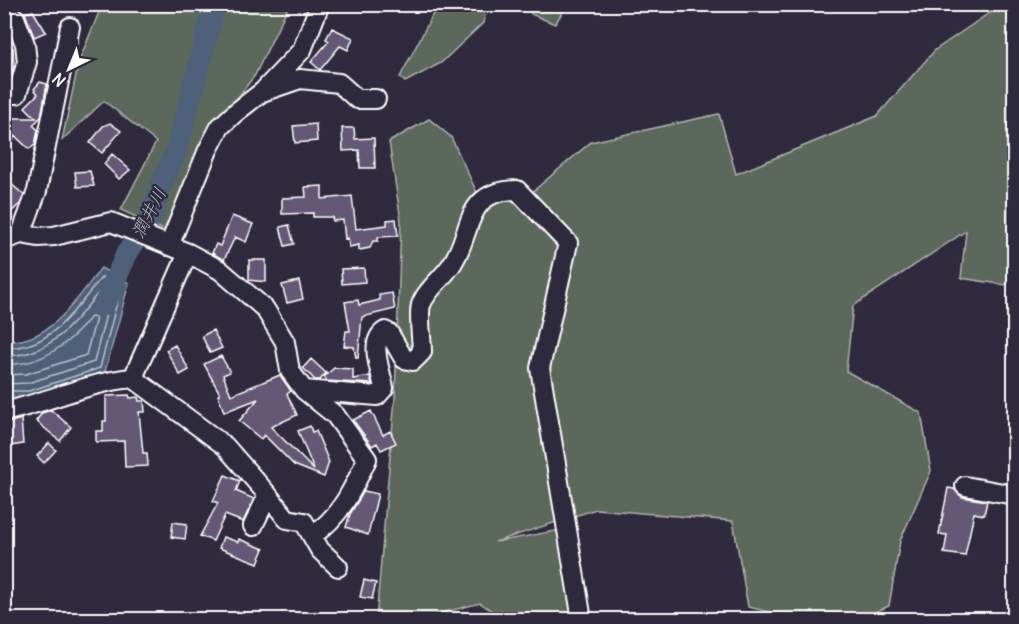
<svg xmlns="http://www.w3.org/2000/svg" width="1019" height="624" font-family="Delius,'Klee One',sans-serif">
<rect width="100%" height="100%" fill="#2f2a3d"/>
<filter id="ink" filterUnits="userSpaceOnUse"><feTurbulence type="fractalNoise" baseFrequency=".0167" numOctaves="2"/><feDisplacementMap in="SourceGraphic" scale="12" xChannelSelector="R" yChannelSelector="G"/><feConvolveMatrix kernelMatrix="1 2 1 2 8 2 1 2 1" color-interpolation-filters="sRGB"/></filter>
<g filter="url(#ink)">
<path fill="#5d675b" stroke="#aeb3ad" stroke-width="1.5" d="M446 4 482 5 485 16 483 23 441 63 405 82 400 77 433 14Z
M102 5H289L255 75 232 105 168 232 121 210 156 142 104 101 62 140 79 61Z
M530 5V4L567 5 555 24 531 14Z
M1001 5H1014V268L1006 285 961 278 966 231 853 306 846 371 921 413 931 471 900 541 889 606 856 620 799 619 748 607 733 521 596 509 495 542 560 530 576 619H504L480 603 418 619 376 620 395 398 401 221 389 142 429 119 451 137 478 195 532 192 591 142 719 114 736 174 877 116 935 50Z"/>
<path fill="#50617a" stroke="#96a0af" stroke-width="1.5" d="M101 268 129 283 105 372 30 397H5L4 341C49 345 77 299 101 268Z"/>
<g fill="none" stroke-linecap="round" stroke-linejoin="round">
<path stroke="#b9c0ca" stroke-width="1.5" d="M4 347C50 352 76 307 102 277L121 287 100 368 29 391H4
M4 355C51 359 77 318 103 287L112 290 94 362 28 383 4 384
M4 364C40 367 70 343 91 317L96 318 86 355 26 374 4 375"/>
<path stroke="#50617a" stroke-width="22" d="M104 305 127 253 152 215 161 185 176 152 215 4"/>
</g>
<path fill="#655976" stroke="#fff" stroke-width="1.5" d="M33 11 46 32 34 37 25 13Z
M332 28 353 38 348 50 340 46 320 70 311 62 329 41 326 39Z
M4 48H13L14 67 10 79H4Z
M40 82 47 84 41 117 33 125 38 130 35 145 29 149 15 136 4 161V118H36L25 107 38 94 34 89Z
M110 123 121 131 102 153 90 143 103 126Z
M316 124 317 141 295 143 293 126Z
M342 128H354L355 139 374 138 375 168H360L359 150 343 151Z
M112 154 130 170 119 179 104 164Z
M90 171 94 186 77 187 75 172Z
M4 178 24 195 20 204 4 218Z
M322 186V199L352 196 356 229 387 225V220L396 219 398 236 378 237V241H373L370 248 359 250V245L349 247 348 238 345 239 343 220 333 221 332 217H313V213L282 214V198L306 197 305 187Z
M232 216 253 224 246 242 235 237 224 260 212 253 216 244 220 246Z
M289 225 294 244 285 246 280 227Z
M249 260H266V282L249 280Z
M364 268 365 282 342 284 341 269Z
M299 281 303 299 287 303 282 285Z
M392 293 395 309 362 317 358 358H356L354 347 344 346 346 331H350L345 302 358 300 359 305 380 300 379 295Z
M213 330 222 348 210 353 202 336Z
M175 345 189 370 180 375 166 350Z
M221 356 230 372 223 375 231 395 280 375 291 391 287 394 297 415 271 427 314 470 298 431 310 426 312 432 316 431 329 462 324 477 294 465 264 435 261 439 239 421 258 399 224 412 218 395 220 394 204 364Z
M311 359 326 373 320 380H315L303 368Z
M334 368 353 369V379L370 376 372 384 327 381 324 377Z
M129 395 130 398 138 397 139 401H144L145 412H139L143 453H147L148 466 125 467 124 441 96 442V431H103V421H106V396Z
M51 410 71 427 60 441 36 421 42 413Z
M371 411 383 435 390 431 396 443 381 450 377 443 372 446 353 420Z
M21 419 23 444 11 446 7 423Z
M49 443 56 450 44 463 37 456Z
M225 475 240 481 236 491 254 499 243 522 225 515 213 541 200 536 218 503 213 501Z
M948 488 954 489 962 497 987 501 984 515 974 513 965 556 944 553 947 535 939 534Z
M364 491 378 494 368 535 346 527 350 514Z
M173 522 187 524 185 539 171 537Z
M223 537 238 542 239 539 264 549 258 563 219 548Z
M364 580 376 583 372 599 360 597Z"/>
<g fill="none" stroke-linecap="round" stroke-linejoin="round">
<g stroke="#fff" stroke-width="22">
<path id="minor" d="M4 13 15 18 25 44 27 62 17 94H4
M265 89 302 50 320 4
M21 234 37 191 70 27
M4 240 21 234 38 237 54 236 111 222 188 253 220 270 265 309 285 342 290 371 304 390 377 396 384 388C381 371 368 342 385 331L389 333 404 359 413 361 422 352C422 341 418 315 421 305 426 290 444 277 452 264 474 230 463 191 517 190L568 243 540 368 582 620
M169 246 208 150 220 127 235 113 262 92 300 79 339 83 357 99H376
M188 253 133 378 225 446 268 495 253 526
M304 390 335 415 367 459C353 489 341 516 313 535
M4 412C48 402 89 382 133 378
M965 486 1014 495
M268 495 287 519 304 522 320 550 338 567"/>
</g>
<use href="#minor" stroke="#2f2a3d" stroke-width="18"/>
</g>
</g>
<g text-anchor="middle" stroke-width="4.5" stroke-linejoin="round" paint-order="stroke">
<g font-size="18" font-style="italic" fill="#b0b8c3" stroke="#2f2a3d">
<text transform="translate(149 213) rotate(-63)" y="6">潤井川</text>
</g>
</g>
<rect width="1019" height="624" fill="none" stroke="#2f2a3d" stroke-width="24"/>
<rect x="12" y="12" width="995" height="600" fill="none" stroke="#fff" stroke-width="2" filter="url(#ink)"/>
<g transform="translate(69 69) rotate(223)" stroke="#2f2a3d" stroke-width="4.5" paint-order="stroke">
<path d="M0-4.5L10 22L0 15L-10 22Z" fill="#ffffff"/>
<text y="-9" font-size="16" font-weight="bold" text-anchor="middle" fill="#ffffff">N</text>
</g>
</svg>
